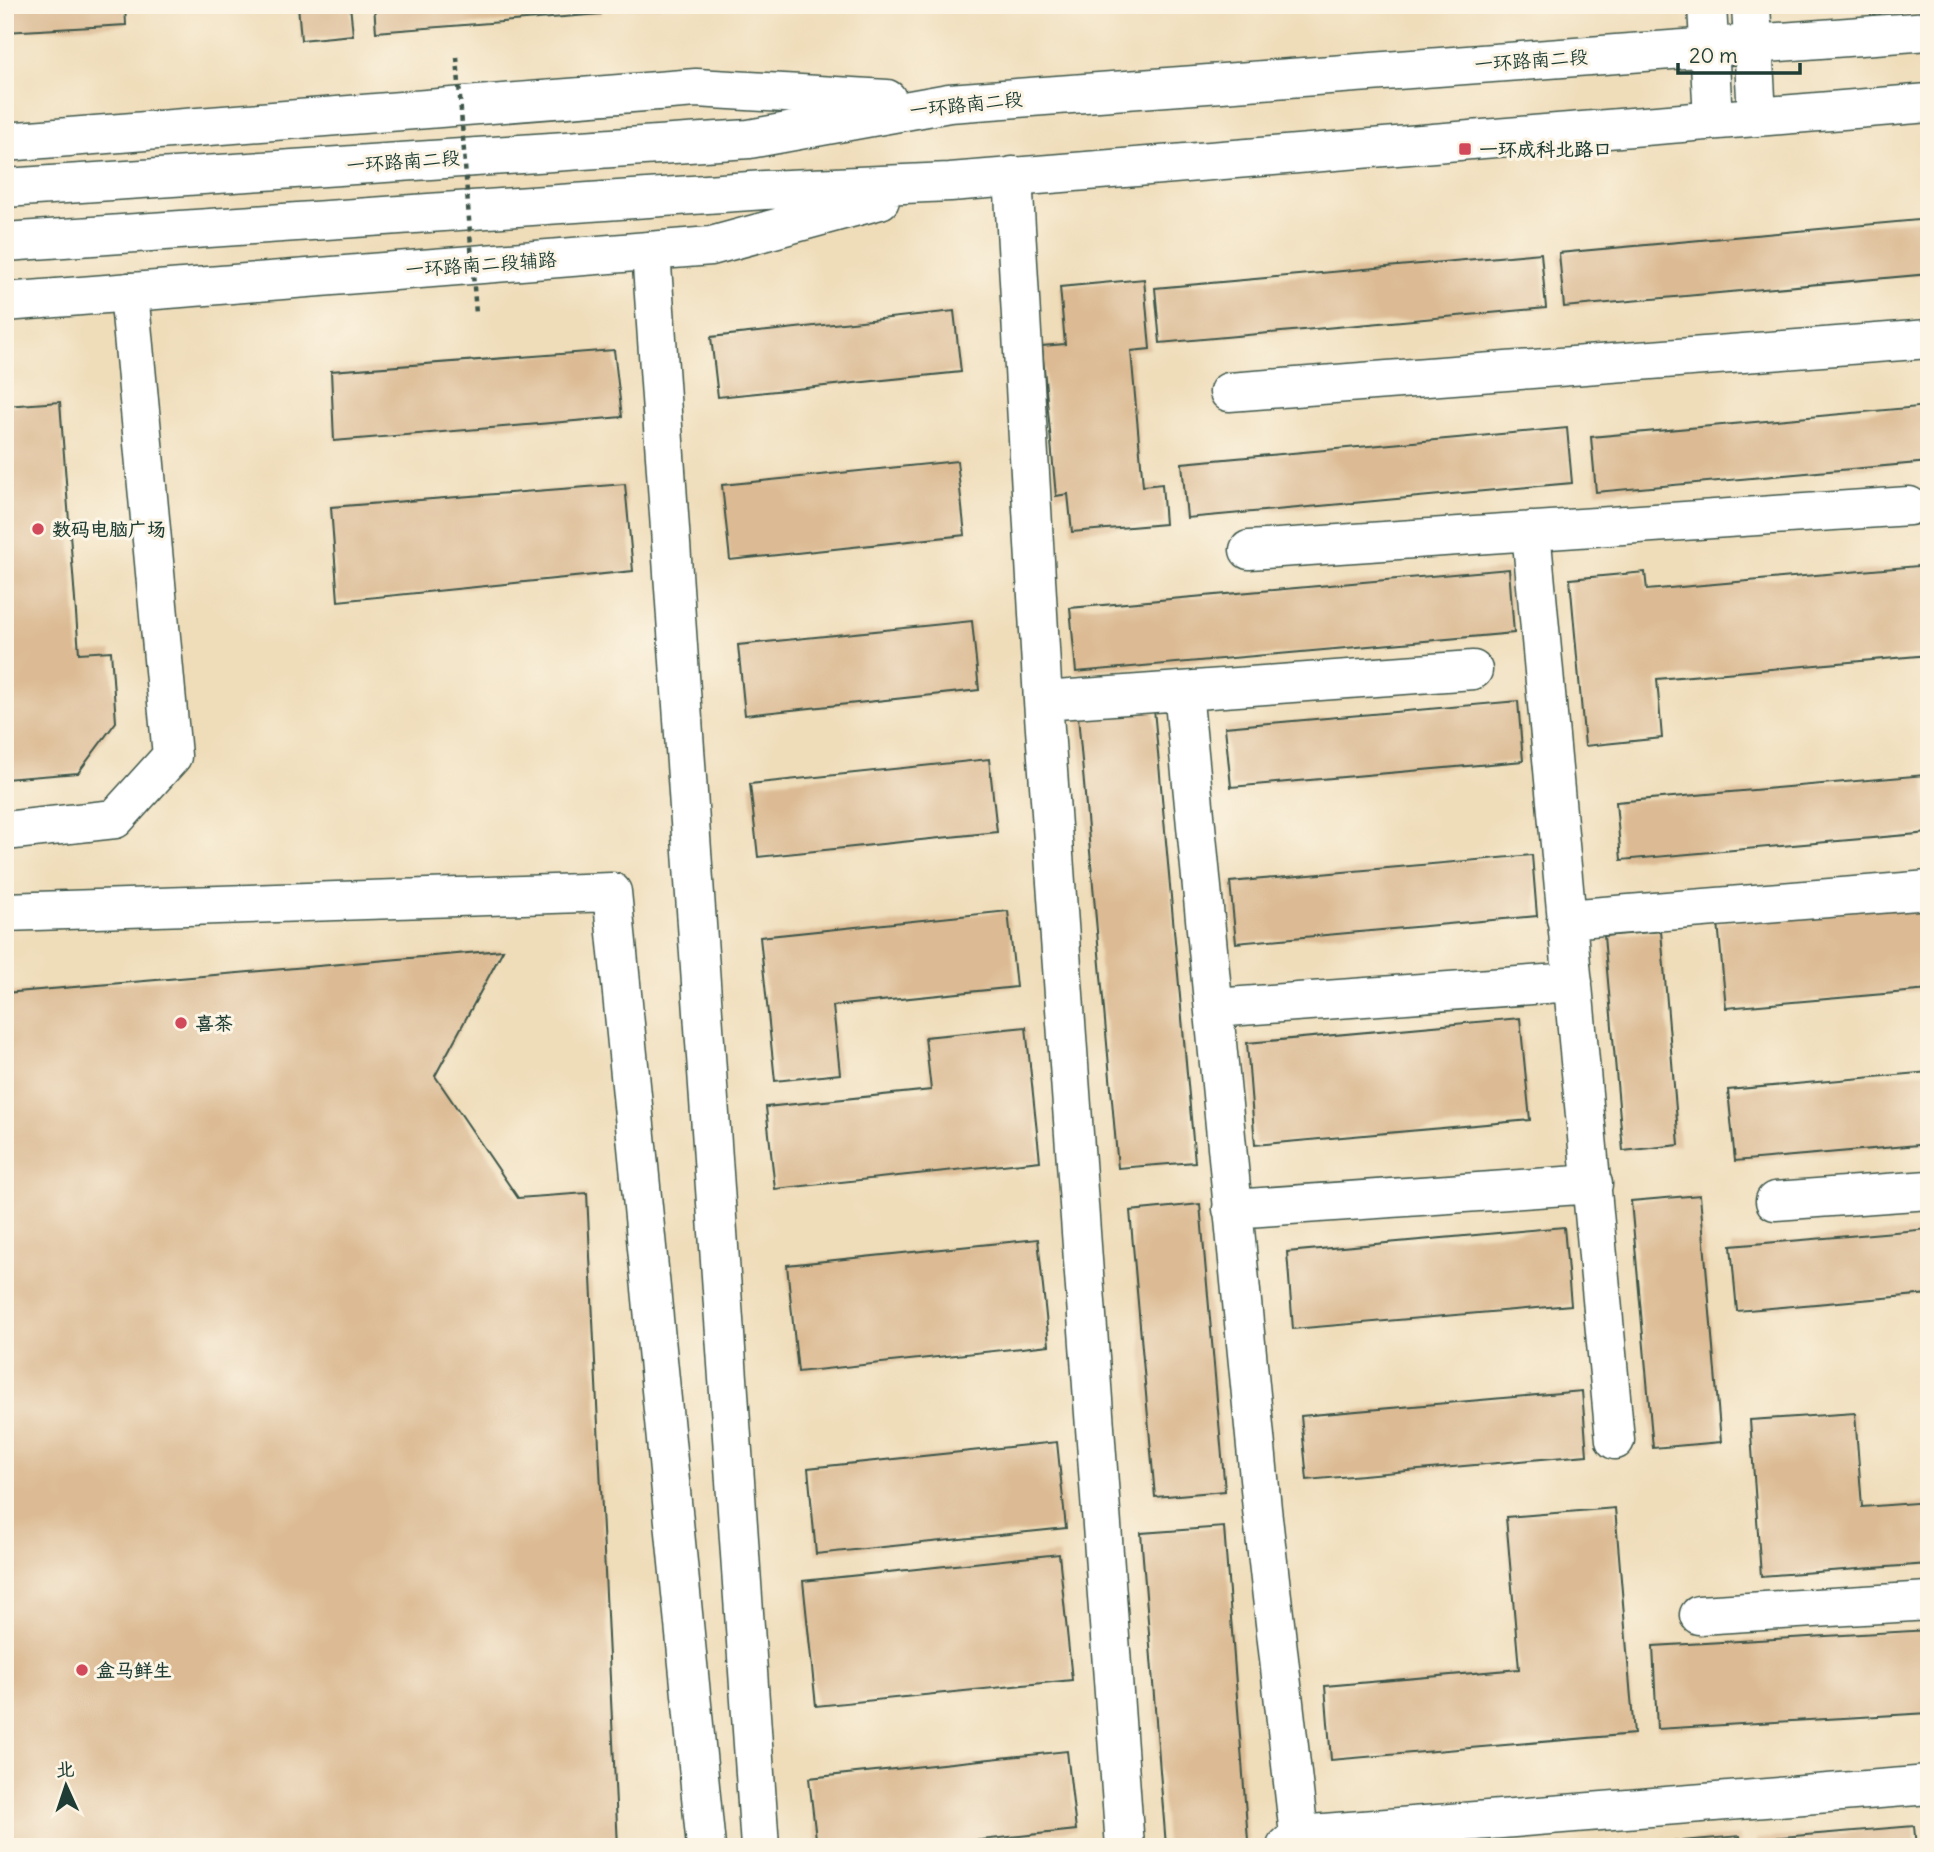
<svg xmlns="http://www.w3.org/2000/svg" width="1934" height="1852" font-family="Delius,'LXGW WenKai TC',sans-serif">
<rect width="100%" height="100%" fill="#fcf5e5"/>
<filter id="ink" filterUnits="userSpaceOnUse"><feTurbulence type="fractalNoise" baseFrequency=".0143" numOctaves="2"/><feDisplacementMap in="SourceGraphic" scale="14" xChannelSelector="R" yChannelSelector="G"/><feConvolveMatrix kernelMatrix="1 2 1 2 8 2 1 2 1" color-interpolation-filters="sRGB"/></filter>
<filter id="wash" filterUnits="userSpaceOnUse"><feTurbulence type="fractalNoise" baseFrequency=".00686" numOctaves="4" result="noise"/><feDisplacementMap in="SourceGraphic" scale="28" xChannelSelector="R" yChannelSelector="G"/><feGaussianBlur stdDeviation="1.57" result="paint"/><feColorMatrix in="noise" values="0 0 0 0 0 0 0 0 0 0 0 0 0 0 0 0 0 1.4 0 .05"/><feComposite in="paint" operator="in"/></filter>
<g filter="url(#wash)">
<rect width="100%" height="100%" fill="#efddba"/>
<g id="blocks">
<path fill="#dcbb94" d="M5 5H125L126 25 5 32Z
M298 5H350L353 35 301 40Z
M374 5H600L601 14 376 32Z
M618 5H662V7L618 9Z
M1929 219V274L1564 307 1559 253Z
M1541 253 1546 308 1160 343 1155 288Z
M1144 279 1150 349 1131 351 1143 486 1162 484 1165 524 1072 532 1068 494 1056 496 1042 346 1065 344 1060 287Z
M954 311 961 372 718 397 711 337Z
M614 350 622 417 334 441 331 371Z
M60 402 79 653 111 651 116 722 78 773 5 779V406Z
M1929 406V462L1596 492 1591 437Z
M1567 428 1572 483 1187 518 1182 463Z
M957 461 965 535 730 560 722 485Z
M625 484 633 571 338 601 331 507Z
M1929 565V655L1657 679 1662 738 1585 746 1570 579 1645 572 1647 590Z
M1509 569 1514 633 1076 672 1070 608Z
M972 621 979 690 745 715 738 645Z
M1518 701 1523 761 1231 787 1225 727Z
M1154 709 1195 1162 1118 1168 1078 716Z
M989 759 997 832 758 857 750 784Z
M1925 775 1929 833 1621 860 1616 802Z
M1532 855 1537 916 1236 943 1230 882Z
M1929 903V990L1726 1008 1718 922Z
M1008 911 1016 987 833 1006 840 1074 775 1081 760 937Z
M1661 931 1679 1145 1623 1151 1604 936Z
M503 950 435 1076 518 1198 587 1193 618 1847H5V993Z
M1520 1018 1530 1120 1255 1145 1247 1043Z
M1026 1027 1040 1161 775 1189 766 1107 931 1090 925 1037Z
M1929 1072V1144L1735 1161 1728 1090Z
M1700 1195 1721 1442 1653 1448 1631 1201Z
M1200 1204 1225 1491 1155 1497 1130 1211Z
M1564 1227 1571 1305 1293 1329 1287 1252Z
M1929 1229V1294L1737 1311 1731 1246Z
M1038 1239 1049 1345 798 1372 787 1265Z
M1582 1391 1587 1455 1307 1480 1301 1416Z
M1855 1413 1862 1507 1929 1502V1564L1761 1576 1750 1420Z
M1057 1442 1066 1528 816 1554 808 1468Z
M1615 1508 1634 1734 1331 1760 1325 1686 1519 1669 1506 1517Z
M1224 1527 1248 1840 1166 1846 1141 1533Z
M1059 1554 1072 1680 816 1706 803 1581Z
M1929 1630V1713L1657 1729 1653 1646Z
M1067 1751 1076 1830 915 1847H817L809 1778Z
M1914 1826 1916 1847H1758L1757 1839Z
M1740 1836 1741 1847H1636V1845Z"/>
</g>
</g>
<g filter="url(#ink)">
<use href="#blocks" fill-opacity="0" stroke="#3e5548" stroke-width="2"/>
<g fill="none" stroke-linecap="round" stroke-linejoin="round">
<g stroke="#3e5548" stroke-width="41">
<path id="minor" d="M1707 5 1713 120
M1751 5 1757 116
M1013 176 1043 701 1125 1847
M651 251 760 1847
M1229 392 1929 339
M1531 531 1615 1440
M1249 550 1909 506
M1183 691 1262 1509 1299 1835
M1043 701 1473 670
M5 831 115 819 172 756 129 292
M5 912 612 892 706 1847
M1566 919 1929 890
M1214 1008 1573 982
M1775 1201 1929 1190
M1232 1209 1593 1184
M1699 1615 1929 1601
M1286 1847 1299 1835 1929 1785"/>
</g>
<g stroke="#3e5548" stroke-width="41">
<path id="major" d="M5 142 696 88 887 99
M5 188 749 139 949 103 1929 31
M5 242 765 190 950 182 1929 103
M5 302 711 246 880 200"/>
</g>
<use href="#minor" stroke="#fff" stroke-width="38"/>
<use href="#major" stroke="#fff" stroke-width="38"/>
<path stroke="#3e5548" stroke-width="4.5" stroke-dasharray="5 5" stroke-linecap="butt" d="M457 57 476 314"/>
</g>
</g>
<g fill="#d1495b" stroke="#fcf5e5" stroke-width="2.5">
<rect x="1458" y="142" width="14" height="14" rx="3.5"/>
<circle cx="38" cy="529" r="7"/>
<circle cx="181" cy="1023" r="7"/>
<circle cx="82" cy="1670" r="7"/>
</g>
<g text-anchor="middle" stroke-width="6" stroke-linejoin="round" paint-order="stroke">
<g font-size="19" fill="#1f3d34" stroke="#fcf5e5">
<text transform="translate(1531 60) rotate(-4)" y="7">一环路南二段</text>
<text transform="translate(966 104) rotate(-6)" y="7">一环路南二段</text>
<text transform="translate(403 161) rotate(-4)" y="7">一环路南二段</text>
<text transform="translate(481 264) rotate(-4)" y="7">一环路南二段辅路</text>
</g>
<g font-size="19" font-weight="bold" fill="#1f3d34" stroke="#fcf5e5" text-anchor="start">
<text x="1479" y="156">一环成科北路口</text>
<text x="52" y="536">数码电脑广场</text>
<text x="195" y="1030">喜茶</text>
<text x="96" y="1677">盒马鲜生</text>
</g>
</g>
<rect width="1934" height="1852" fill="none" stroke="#fcf5e5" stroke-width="28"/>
<g transform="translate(66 1786) rotate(357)" stroke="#fcf5e5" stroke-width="5" paint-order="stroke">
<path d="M0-5L12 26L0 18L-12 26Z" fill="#1f3d34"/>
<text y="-10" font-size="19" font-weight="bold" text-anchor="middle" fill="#1f3d34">北</text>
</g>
<path d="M1678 63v10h122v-10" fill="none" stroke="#1f3d34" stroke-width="3.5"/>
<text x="1689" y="63" font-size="21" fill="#1f3d34" stroke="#fcf5e5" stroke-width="5" paint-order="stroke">20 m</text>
</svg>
